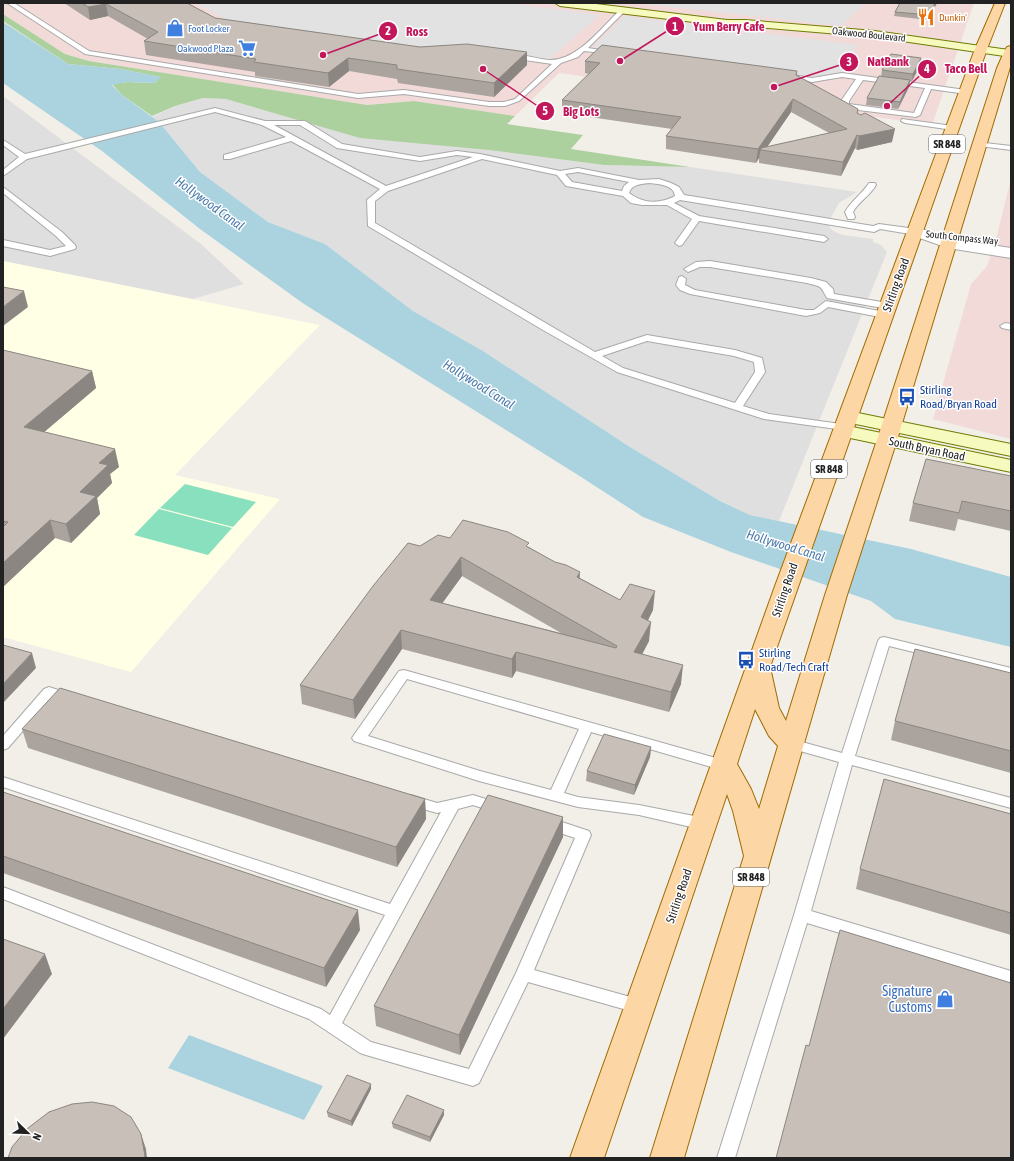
<svg xmlns="http://www.w3.org/2000/svg" width="1014" height="1161" font-family="'Asap Condensed',sans-serif">
<rect width="100%" height="100%" fill="#f2efe9"/>
<path fill="#e0dfdf" d="M3 96 201 244 244 284 193 299 3 261Z
M203 98 226 99 290 117 489 150 604 165 690 167 857 192 839 203 828 223 830 228 835 232 843 235 873 239V242L881 245 887 252 779 521 750 515 720 501 630 447 483 351 413 311 325 244 268 222 200 172 159 122 152 117 175 106Z"/>
<path fill="#f2dad9" d="M3 3H974L932 125 559 73 515 116 414 101 367 105 89 61 65 54 3 14Z
M1011 179V439L933 419 971 284 987 266 995 243Z"/>
<path fill="#ffffe5" d="M3 261 320 325 175 475 280 499 131 672 3 637Z"/>
<path fill="#add19e" d="M3 14 65 54 89 61 367 105 414 101 515 116 507 124 583 135 571 149 690 167 604 165 489 150 360 138 226 99 203 98 175 106 152 116 122 95 112 84 127 82 155 83 160 77 120 69 68 64 3 21Z"/>
<path fill="#88e0be" d="M185 484 256 502 233 527 160 508Z
M159 509 232 528 208 555 134 535Z"/>
<path fill="#e2e2e2" d="M195 3H508L600 15 548 60 414 49 236 25Z
M635 3H865L841 26Z
M625 16 858 45 836 80 592 47Z"/>
<path fill="#aad3df" d="M3 22 68 64 120 69 161 77 155 83 127 82 112 85 122 95 159 122 200 172 268 222 325 244 413 311 483 351 630 447 720 501 750 515 911 549 1011 577V647L895 619 871 601 731 552 643 517 578 475 304 304 200 229 102 151 3 83Z
M189 1035 323 1086 304 1120 168 1068Z"/>
<g fill="none" stroke-linecap="round" stroke-linejoin="round">
<g stroke="#a9a9a9" stroke-width="2">
<path id="lane" d="M7 3H14L89 51 358 94 404 90 489 102H504L515 99 552 64 511 58 508 56 509 55C521 53 536 59 549 60 577 61 601 28 620 10L625 11 588 48 613 52V54L584 51 578 57 561 63 519 101 505 106H489L404 94 358 98 85 54Z
M842 73 966 90 969 92 966 94 931 89 920 115 916 117 858 110 843 106 841 101 856 79 842 77 812 82 786 78 783 76 786 74 812 78ZM863 80 925 88 914 113 849 104V101Z
M215 108 265 121H305L342 144 420 157 457 151 480 154 560 171 578 168 639 180 659 179 671 183 679 187 684 195 873 226 879 224 916 229 920 232 916 235 880 229 874 232 680 200 674 203 699 216 824 236 828 239 824 242 699 221 682 245 679 246 675 243 692 219 667 205H642L631 203 623 196 566 186 557 175 482 159 388 191 375 201V223L595 352 647 335 735 350 762 358 765 372 743 406 769 414 848 425 849 427 848 429 844 430 764 419 617 372 543 330 368 226 367 200 380 189 291 141 230 159H224V155L286 137 262 125 215 112 27 159 3 176V170L19 157 3 145V140L25 154ZM274 125H300L337 148 368 153 420 161 457 155 473 157 386 186ZM578 172 629 182 624 186 622 191 572 182 565 174ZM650 183C659 184 674 185 675 196 660 204 643 204 629 193 632 184 641 184 650 183ZM647 341 734 356 754 362 755 372 735 403 623 368 602 356Z
M902 119 953 126 957 128 953 130 905 123 901 121Z
M976 142 1011 146V150L979 146H976Z
M869 183H875L876 185C870 196 859 201 853 212L855 217 854 219H848L845 212C851 201 862 194 869 183Z
M3 187 62 232 75 245 76 247 75 249 50 256 3 246V240L50 250 66 246 56 236 3 193Z
M710 261 811 278 826 282 833 289 834 294 888 303 893 306 888 309 827 298C820 285 822 287 807 283L710 267H700L688 272 684 269 696 262Z
M682 276 686 279 685 285 695 290 806 310H814L826 301 885 312 890 315 885 318 828 307 820 313 806 316 690 294 680 290 676 285 679 277Z
M1005 323 1011 324V330L1002 328 1000 326Z
M884 637 1011 668V676L889 646 855 756 1011 798V808L852 765 811 911 1011 971V985L807 923 735 1158H717L794 915 839 762 786 747 784 744 786 741 791 739 842 753 878 641 880 638Z
M404 670 730 762 732 766 730 770 725 771 591 732 564 793 578 797 639 805 704 818 709 820 711 824 709 828 704 830 639 815 578 807 479 781 354 741 352 738 354 735 399 671ZM407 679 579 729 551 790 480 771 368 736Z
M49 687 74 695 76 698 74 701 69 703 52 697 8 748 3 750V736L44 689Z
M3 777 390 904 441 812 437 813 406 804 404 800 406 796 411 795 437 803 473 795 502 804 504 808 502 812 497 813 473 805 458 809 342 1023 371 1042 469 1069 516 973 575 838 542 827 540 823 542 819 547 817 589 831 591 835 534 970 641 1000 647 1002 649 1007 647 1012 641 1014 528 982 479 1083 473 1086 366 1055 360 1053 309 1019 3 899V887L321 1009 330 1015 385 915 3 787Z"/>
</g>
<g stroke="#a9a9a9" stroke-width="2">
<path id="street" d="M916 227 951 239 1011 248V258L948 248 911 235 908 232 911 229Z"/>
</g>
<g stroke="#707d05" stroke-width="2">
<path id="secondary" d="M555 3H588L727 20H745L875 31 1009 50 1011 51V57L875 37 745 26H727L560 6Z
M848 411 1011 444V456L841 421 839 417 841 413Z
M843 425 1011 460V472L836 435 833 431 836 427Z"/>
</g>
<g stroke="#a06b00" stroke-width="2">
<path id="primary" d="M995 3H1005L987 49 770 667 779 708 786 721 825 595 877 440 997 68 1005 50 1007 47 1011 46V64L897 440 847 595 684 1158H650L744 856 733 811 727 794 604 1158H570L775 586 975 49ZM755 709 769 736 778 746 759 809 751 789 737 764Z"/>
</g>
<use href="#lane" fill="#fff" fill-rule="evenodd"/>
<use href="#street" fill="#fff" fill-rule="evenodd"/>
<use href="#secondary" fill="#f7fabf" fill-rule="evenodd"/>
<use href="#primary" fill="#fcd6a4" fill-rule="evenodd"/>
</g>
<path fill="#aba49e" fill-rule="evenodd" d="M64 3H187L215 18 420 47 527 52V65L494 97 398 83 397 79 349 71 329 87 255 76V72L146 55 144 41 148 39 108 16 90 20Z
M900 3H937L928 20 894 16 895 12Z
M585 61 797 71V76L858 113 892 142 857 150 855 148 841 176 759 163V158L756 163 666 149V136L672 129 562 113V100L589 74 585 73ZM791 112 829 133 767 147Z
M920 65 912 81H910L909 87 898 109 866 105 867 98 881 77 882 70Z
M3 351 92 371 96 388 44 432 119 467 110 474 112 483 97 498 100 514 71 543 55 538 3 587Z
M1011 476V531L958 519 955 531 909 521 913 503Z
M450 538 529 547 580 578 620 600 653 610 648 620 649 641 642 654 681 684 669 712 516 671 512 678 402 649 355 719 302 704 300 685 420 546ZM462 576 561 633 442 603Z
M1011 673V773L891 740 895 721Z
M22 729 425 799 426 819 397 867 28 748Z
M651 747 650 757 634 795 586 781 587 771Z
M3 792 360 930 326 987 3 873Z
M1011 814V935L856 889 860 869Z
M563 817V837L460 1055 376 1026 374 1006Z
M371 1089 352 1126 328 1117 327 1112Z
M444 1115 430 1142 393 1128 392 1123Z"/>
<path fill="#8b8681" d="M935 3H937L928 20 929 15Z
M106 4 108 16 90 20 88 7Z
M527 52V65L494 97V83Z
M348 58 349 71 329 87 328 73Z
M921 58 920 65 912 81 913 74Z
M910 80 909 87 898 109 900 102Z
M793 99 791 112 765 150 761 148 759 158 756 163 758 149Z
M895 129 892 142 857 150 859 136Z
M857 135 855 148 841 176 843 162Z
M24 291 28 307 3 326V307Z
M92 371 96 388 29 445 24 427Z
M115 449 119 467 110 474 112 483 97 498 100 514 71 543 66 524 80 492 99 463Z
M50 520 55 538 3 587V563Z
M461 557 462 576 431 619 430 600Z
M580 572 579 591 577 577Z
M655 591 653 610 640 636 641 617Z
M651 622 649 641 633 672 634 652Z
M401 630 402 649 355 719 353 700Z
M516 652V671L512 678V659Z
M32 653 36 668 3 703V684Z
M683 665 681 684 669 712 671 692Z
M651 747 650 757 634 795 635 785Z
M425 799 426 819 397 867 396 847Z
M563 817V837L460 1055 459 1035Z
M358 910 360 930 326 987 324 968Z
M45 954 52 974 3 1039V1009Z
M371 1084V1089L352 1126 351 1121Z
M444 1110V1115L430 1142V1137Z
M141 1134 146 1149 147 1158H144Z"/>
<path fill="#c7bfb8" stroke="#8b8681" fill-rule="evenodd" d="M82 3H187L215 18 420 47 467 44 527 52 494 83 397 69V65L348 58 328 73 254 62 256 59 144 41 158 32 106 4 88 7Z
M900 3H935L929 15 895 12Z
M602 45 797 71 796 75 858 109 857 113 861 115 865 113 895 129 859 136 857 135 843 162 761 150V148L847 129 793 99 758 149 666 136 681 117 562 100 600 63 585 61Z
M891 54 921 58 913 74 882 70Z
M879 76 910 80 900 102 867 98Z
M3 287 24 291 3 307Z
M3 350 92 371 24 427 115 449 99 463 108 465 80 492 96 496 66 524 50 520 3 563V527L8 522 3 521Z
M926 459 1011 476V511L962 501 959 513 913 503Z
M463 520 508 532 529 543 526 546 555 562 566 565 580 572 577 577 620 600 630 584 655 591 641 617 651 622 634 652 683 665 671 692 516 652 512 659 401 630 353 700 300 685 373 586 408 543 420 546 438 535 450 538ZM461 557 617 646 616 648 430 600Z
M3 645 32 653 3 684Z
M915 649 1011 673V751L895 721Z
M60 688 425 799 396 847 22 729Z
M604 734 651 747 635 785 587 771Z
M884 779 1011 814V913L860 869Z
M3 792 358 910 324 968 3 856Z
M488 795 563 817 459 1035 374 1006Z
M840 930 1011 983V1158H776L806 1045 809 1046Z
M3 939 45 954 3 1009Z
M347 1075 371 1084 351 1121 327 1112Z
M407 1095 444 1110 430 1137 392 1123Z
M92 1102 114 1106 131 1117 141 1134 145 1156 144 1158H8L12 1147 28 1128 49 1112 72 1104Z"/>
<defs>
<g id="restaurant-bare" transform="scale(1.38)"><path d="M-5-6h1v4h1v-4h1v4h1v-4h1v5L-1.5 .5V6h-2V.5L-5-1ZM5-6V6H3V1.5H1.5Q1.5-4 5-6Z" fill="#e8710a" stroke="#fff" stroke-width="2.5" paint-order="stroke"/></g>
<g id="shop-bare" transform="scale(1.38)"><path d="M-5-2.5h2.3a2.7 3.5 0 0 1 5.4 0H5L5.5 6h-11ZM-1.5-2.5h3a1.5 2.3 0 0 0-3 0Z" fill="#3f7fe0" stroke="#fff" stroke-width="2.5" paint-order="stroke"/></g>
<g id="supermarket-bare" transform="scale(1.38)"><path d="M-6-5.5h2.5l.6 2H6L4.5 2H-2.5L-4.4-4H-6ZM-1.5 3.2a1.3 1.3 0 1 0 .1 0ZM3 3.2a1.3 1.3 0 1 0 .1 0Z" fill="#3f7fe0" stroke="#fff" stroke-width="2.5" paint-order="stroke"/></g>
<g id="bus-bare" transform="scale(1.38)"><path d="M-5-6H5V4H4V6H2V4H-2V6H-4V4H-5ZM-3.5-4V0h7V-4ZM-3.5 1.2v1.5H-2V1.2ZM2 1.2v1.5H3.5V1.2Z" fill="#1a4fb4" stroke="#fff" stroke-width="2.5" paint-order="stroke"/></g>
</defs>
<g fill-rule="evenodd">
<use href="#restaurant-bare" x="926" y="17"/>
<use href="#shop-bare" x="175" y="28"/>
<use href="#supermarket-bare" x="247" y="48"/>
<use href="#bus-bare" x="907" y="397"/>
<use href="#bus-bare" x="746" y="660"/>
<use href="#shop-bare" x="945" y="999"/>
</g>
<g text-anchor="middle" stroke-width="3" stroke-linejoin="round" paint-order="stroke">
<g font-size="10" fill="#c56008" stroke="#fff" text-anchor="start">
<text x="939" y="21">Dunkin'</text>
</g>
<g font-size="10" fill="#366cbe" stroke="#fff" text-anchor="start">
<text x="188" y="32">Foot Locker</text>
<text x="234" y="52" text-anchor="end">Oakwood Plaza</text>
</g>
<g font-size="10" fill="#222" stroke="#fff">
<text transform="translate(869 34) rotate(6)" y="4">Oakwood Boulevard</text>
<text transform="translate(962 237) rotate(6)" y="4">South Compass Way</text>
</g>
<g fill="#fff" stroke="#646464" stroke-width="1">
<rect x="929" y="135" width="36" height="18" rx="3"/>
<rect x="811" y="460" width="36" height="18" rx="3"/>
<rect x="733" y="868" width="36" height="18" rx="3"/>
</g>
<g font-size="11" font-weight="bold" fill="#222">
<text x="947" y="148">SR 848</text>
<text x="829" y="473">SR 848</text>
<text x="751" y="881">SR 848</text>
</g>
<g font-size="12" fill="#222" stroke="#fff">
<text transform="translate(896 285) rotate(-70)" y="4">Stirling Road</text>
<text transform="translate(927 449) rotate(12)" y="4">South Bryan Road</text>
<text transform="translate(785 590) rotate(-71)" y="4">Stirling Road</text>
<text transform="translate(679 896) rotate(-71)" y="4">Stirling Road</text>
</g>
<g font-size="12" fill="#164399" stroke="#fff" text-anchor="start">
<text x="920" y="394">Stirling<tspan x="920" dy="14">Road/Bryan Road</tspan></text>
<text x="759" y="657">Stirling<tspan x="759" dy="14">Road/Tech Craft</tspan></text>
</g>
<g font-size="13" font-style="italic" fill="#4a7aab" stroke="#fff">
<text transform="translate(210 203) rotate(36)" y="5">Hollywood Canal</text>
<text transform="translate(479 384) rotate(32)" y="5">Hollywood Canal</text>
<text transform="translate(786 545) rotate(17)" y="5">Hollywood Canal</text>
</g>
<g font-size="14" fill="#366cbe" stroke="#fff" text-anchor="end">
<text x="932" y="996">Signature<tspan x="932" dy="16">Customs</tspan></text>
</g>
</g>
<path fill="none" stroke="#c2185b" stroke-width="1.5" d="M620 61L675 26M323 55L388 31M774 87L849 62M887 106L927 69M483 69L545 111"/>
<g fill="#c2185b" stroke="#fff" stroke-width="1.5">
<circle cx="620" cy="61" r="4"/>
<circle cx="323" cy="55" r="4"/>
<circle cx="774" cy="87" r="4"/>
<circle cx="887" cy="106" r="4"/>
<circle cx="483" cy="69" r="4"/>
<circle cx="675" cy="26" r="10"/>
<circle cx="388" cy="31" r="10"/>
<circle cx="849" cy="62" r="10"/>
<circle cx="927" cy="69" r="10"/>
<circle cx="545" cy="111" r="10"/>
</g>
<g font-size="12" text-anchor="middle" font-weight="bold" fill="#fff">
<text x="675" y="31">1</text>
<text x="388" y="35">2</text>
<text x="849" y="66">3</text>
<text x="927" y="73">4</text>
<text x="545" y="115">5</text>
</g>
<g font-size="13" text-anchor="middle" font-weight="bold" fill="#c2185b" stroke="#fff" stroke-width="3" stroke-linejoin="round" paint-order="stroke">
<text x="729" y="31">Yum Berry Cafe</text>
<text x="417" y="36">Ross</text>
<text x="888" y="66">NatBank</text>
<text x="966" y="73">Taco Bell</text>
<text x="581" y="116">Big Lots</text>
</g>
<rect width="1014" height="1161" fill="none" stroke="#222222" stroke-width="8"/>
<g transform="translate(28 1133) rotate(113)" stroke="#ffffff" stroke-width="3" paint-order="stroke">
<path d="M0-3L7 15L0 10L-7 15Z" fill="#222222"/>
<text y="-6" font-size="11" font-weight="bold" text-anchor="middle" fill="#222222">N</text>
</g>
</svg>
